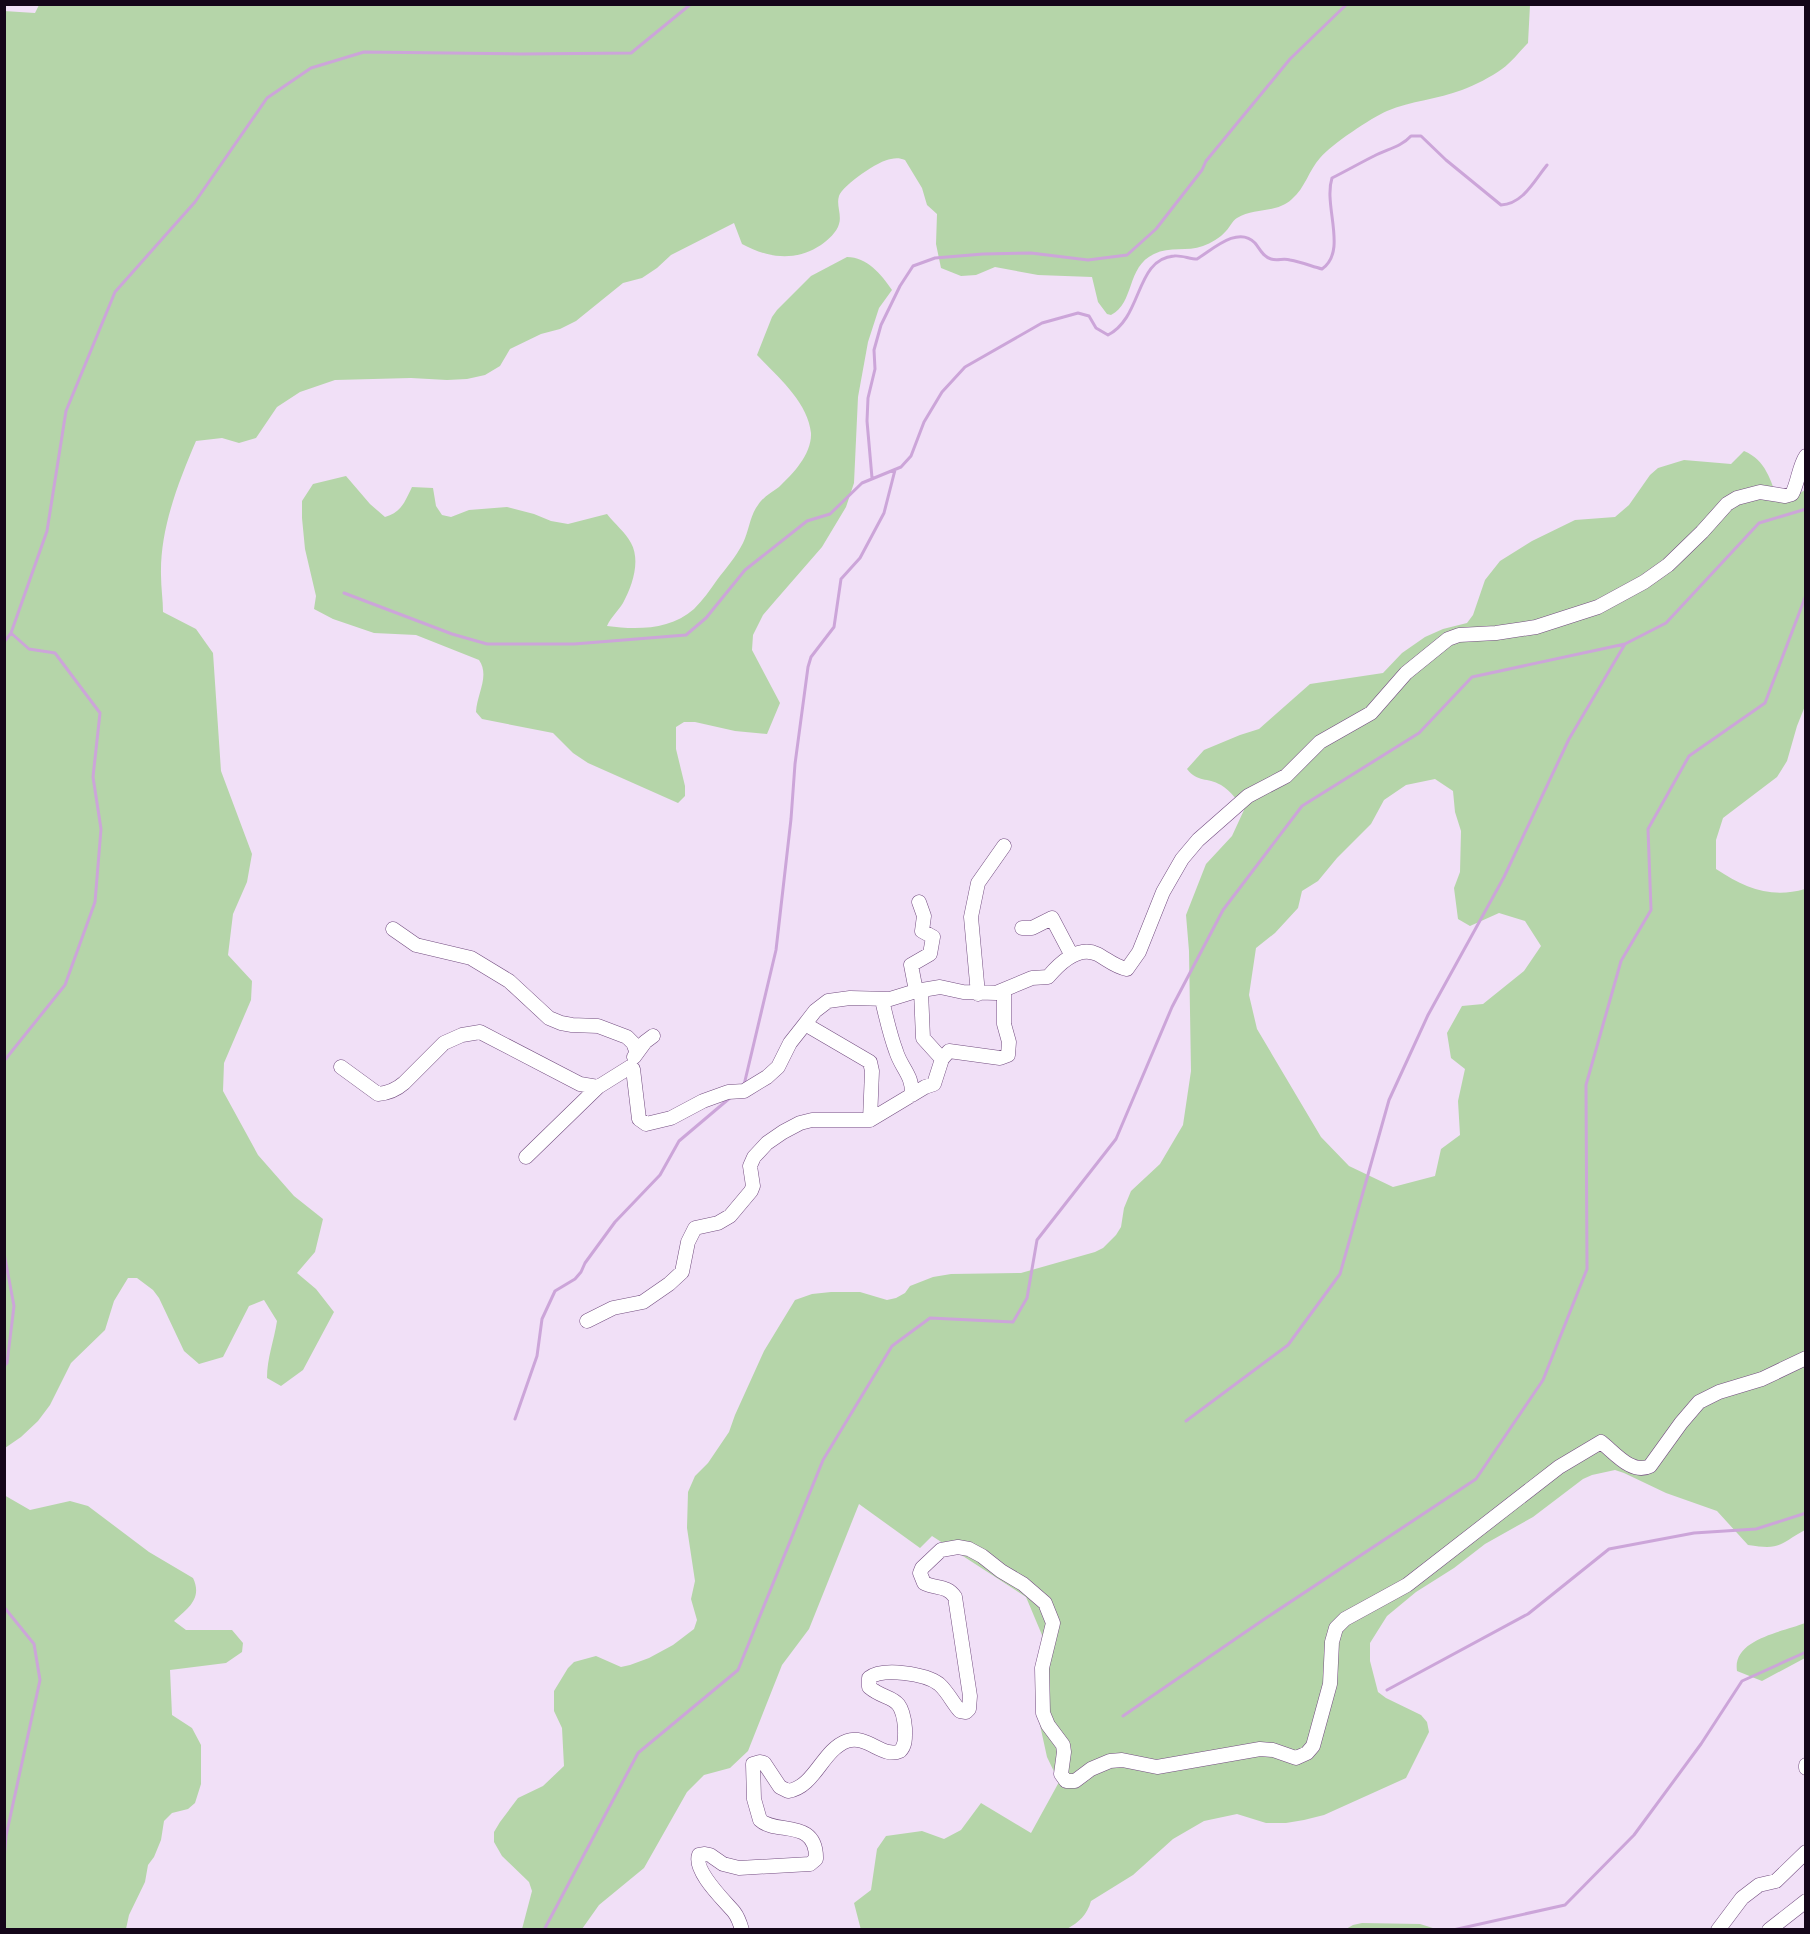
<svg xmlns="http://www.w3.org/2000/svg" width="1810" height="1934" font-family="Overpass,sans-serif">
<rect width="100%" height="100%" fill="#f1e0f7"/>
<path fill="#b5d5a9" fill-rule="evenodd" d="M39 5 1530 4V5L1528 43C1520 51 1512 62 1502 69 1491 77 1475 85 1462 90 1438 99 1411 101 1387 111 1371 118 1332 144 1320 158 1309 170 1305 188 1292 199 1276 214 1255 207 1237 218 1232 221 1230 227 1226 231 1220 238 1211 243 1203 246 1187 252 1170 246 1154 254 1126 267 1135 303 1111 315L1107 314 1098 302 1092 277 1038 275 995 267 976 275 961 276 941 268 936 244 937 214 927 205 922 188 905 160C900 158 896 158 891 159 879 160 843 185 839 196 836 205 842 215 839 224 837 232 828 240 821 245 795 262 768 258 742 244L734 223 671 255 657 268 642 278 623 283 576 321 560 329 541 334 510 349 500 366 485 375 467 379 447 380 411 378 335 380 300 392 277 407 256 438 239 443 222 438 196 441C178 483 160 529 161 575 161 588 163 600 163 612L196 629 213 653 221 771 252 854 247 882 233 914 228 955 252 981 251 1000 224 1063 223 1091 258 1155 294 1196 323 1219 315 1252 297 1273 316 1289 334 1312 303 1370 281 1386 267 1378C267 1358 274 1341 277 1321L264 1300 249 1306 223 1357 199 1364 184 1351 159 1298 153 1290 137 1278H128L114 1301 105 1330 71 1363 50 1405 38 1421 21 1437 5 1448 4 11 35 13Z
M847 257C867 257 881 274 892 290L879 308 868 342 858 397 854 483 846 507 822 547 775 601 763 615 753 635 752 650 780 703 767 734 735 731 695 722H684L676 727V749L685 786V796L678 803 588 763 573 753 553 733 482 719 476 712C477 693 490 676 479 660L416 635 374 633 333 619 314 609 316 596 305 549 302 518V501L313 484 346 476 370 504 385 517C402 512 405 501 412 487L433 488 436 506 442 515 451 517 469 510 507 507 534 514 551 521 568 524 607 514C614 523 626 533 631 543 641 561 632 587 623 603 618 611 611 617 607 626 637 630 670 630 694 609 703 600 710 590 717 580 726 568 736 557 743 543 749 531 750 515 758 505 763 497 772 492 779 487 793 474 812 454 811 433 808 402 777 376 757 355L772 317 777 310 811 276Z
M1744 451C1766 460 1771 481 1778 501L1792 498 1805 490V706L1797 726 1787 761 1777 777 1723 818 1716 840V869C1745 888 1771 899 1805 889V1530C1778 1545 1781 1550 1748 1545L1717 1511 1666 1493 1624 1473 1615 1470 1592 1475 1583 1479 1533 1517 1485 1544 1454 1568 1416 1592 1387 1616 1370 1643V1661L1378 1692 1386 1698 1421 1715 1427 1722 1429 1732 1406 1778 1324 1815 1304 1820 1286 1823H1266L1237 1814 1204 1821 1173 1839 1133 1875 1091 1901C1087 1915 1079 1922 1067 1929L861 1930 854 1903 871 1890 877 1849 886 1836 922 1831 944 1839 961 1830 981 1803 1031 1833 1059 1782 1047 1757 1038 1716 1037 1686 1042 1635 1026 1597 932 1536 920 1548 859 1504 809 1629 782 1665 748 1751 730 1768 704 1775 687 1792 644 1868 599 1905 582 1929H522L532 1891 529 1882 502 1856 494 1842V1832L500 1822 518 1798 543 1786 564 1766 562 1728 554 1711V1691L568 1668 574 1662 596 1656 621 1667 630 1665 649 1658 673 1645 694 1629 697 1620 691 1599 695 1581 687 1528 688 1492 695 1476 708 1463 729 1432 735 1415 764 1351 795 1300 812 1294 831 1292H860L887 1300 896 1298 905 1293 910 1286 933 1277 951 1274 1021 1273 1095 1252 1103 1248 1116 1235 1121 1227 1124 1208 1131 1191 1160 1164 1183 1125 1191 1071 1189 951 1186 915 1206 864 1232 836 1244 810C1238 801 1231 791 1221 785 1207 777 1198 783 1187 769L1204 750 1240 735 1259 729 1310 684 1383 673 1402 653 1425 637 1443 629 1467 623 1473 615 1485 580 1500 561 1532 541 1575 520 1615 517 1629 505 1650 475 1658 468 1684 460 1731 464ZM1435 779 1453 791 1455 812 1461 831 1460 872 1454 888 1458 919 1470 926 1499 913 1525 921 1541 946 1524 971 1483 1004 1462 1006 1447 1033 1451 1058 1465 1069 1458 1101 1460 1135 1441 1149 1435 1176 1393 1187 1349 1166 1321 1137 1257 1029 1249 995 1256 948 1275 933 1298 908 1302 891 1318 881 1337 858 1371 824 1384 800 1406 785Z
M4 1495 30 1510 70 1501 88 1506 149 1552 193 1578C203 1599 187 1609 174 1621L186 1630H232L243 1643 242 1652 226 1663 170 1670 172 1715 192 1728 201 1745V1784L195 1803 188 1809 172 1813 164 1821 161 1840 154 1857 148 1865 145 1882 129 1915 126 1929H5Z
M1805 1623V1658L1762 1681 1737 1671C1732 1639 1783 1632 1805 1623Z
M1362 1923 1420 1924 1436 1929H1346L1353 1925Z"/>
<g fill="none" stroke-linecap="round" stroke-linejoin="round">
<path stroke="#cca5d9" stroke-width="3" d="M872 478 867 421 868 398 875 369 874 350 881 325 900 286 913 266 935 258 983 254 1031 253 1088 260 1127 255 1156 229 1202 170 1206 161 1290 59 1347 4
M344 593 452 634 487 644H574L686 635 706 618 745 570 807 521 830 514 862 483 901 467 911 456 924 422 942 392 965 367 1042 323 1078 313 1089 316 1096 328 1108 335C1143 317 1135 259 1174 256 1181 255 1190 259 1197 259 1212 250 1238 225 1255 243 1260 249 1263 257 1271 259 1277 261 1284 258 1290 260 1301 262 1311 266 1322 269 1348 251 1323 206 1332 178 1346 171 1360 163 1374 156 1387 149 1401 147 1411 136H1421L1446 160 1501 205C1523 204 1534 181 1547 165
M4 642 11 633 47 531 66 411 115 292 195 202 267 98 311 68 364 52 521 54 631 53 691 4
M4 1061 65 985 95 902 101 829 93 777 100 713 55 653 29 649 11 633
M744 1085 776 950 791 819 795 764 808 667 811 657 834 627 841 579 860 558 884 513 895 470
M4 1253 14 1306 7 1363 4 1366
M515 1419 537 1356 542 1319 555 1291 575 1279 581 1272 585 1263 615 1222 660 1175 679 1141 731 1097
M1186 1421 1288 1345 1340 1274 1389 1100 1428 1015 1504 877 1569 739 1625 644
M4 1607 34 1644 40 1680 6 1836 4 1860
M1387 1690 1528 1614 1609 1549 1694 1533 1756 1529 1806 1513
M1123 1716 1263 1620 1476 1479 1543 1380 1587 1269 1586 1085 1621 961 1651 910 1648 829 1689 756 1765 703 1806 595
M544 1930 638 1753 738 1670 823 1460 892 1346 930 1318 1013 1322 1027 1298 1037 1240 1116 1139 1172 1007 1223 910 1302 806 1419 733 1472 677 1625 644 1666 623 1759 523 1806 509
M1453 1930 1565 1905 1634 1835 1701 1744 1742 1681 1806 1652"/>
<g stroke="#734d80" stroke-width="15">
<path id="minor" d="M1022 928H1032L1052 918 1072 956
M393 929 416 945 471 958 509 981 549 1018 561 1023 572 1025 598 1026 627 1037 633 1043 637 1053
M916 991 911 965 930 954 933 937 922 931 924 916 919 902
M921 991 923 1038 942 1059
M978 994 971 917 978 883 1004 846
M882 1000C886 1017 890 1035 896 1051 901 1068 913 1075 912 1095
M805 1024 870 1062 872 1071 870 1120
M634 1057 645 1042 653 1036
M341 1067 378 1094C389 1093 396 1090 404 1083L444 1043 462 1035 480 1032 580 1084 598 1087 630 1067 633 1069 639 1119 646 1124 671 1118 703 1101 728 1092 744 1091 767 1077 778 1067 790 1043 805 1024 815 1011 828 1001 850 998 890 999 916 991 940 987 963 992 996 993 1032 978 1048 977C1059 964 1078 945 1097 954 1107 959 1115 967 1127 969L1139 952 1163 892 1182 859 1198 840 1248 796 1286 776 1320 742 1371 713 1406 673 1448 639 1459 635 1496 633 1536 627 1598 607 1644 582 1668 565 1702 532 1727 504 1737 498 1760 492 1785 496 1792 494C1798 483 1799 466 1806 456
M526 1157 598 1087
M587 1321 613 1308 643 1302 669 1284 682 1272 688 1242 695 1228 718 1223 730 1216 751 1191 753 1186 750 1166 754 1157 767 1143 783 1132 800 1123 812 1120H870L925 1087 934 1084 942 1059 949 1051 1000 1058 1008 1055 1009 1042 1004 1024V991
M1806 1765V1768
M742 1930C740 1923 738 1917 734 1912 724 1900 693 1871 699 1855L705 1854 710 1855 723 1864 739 1868 810 1864 816 1859C817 1818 776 1835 760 1820L754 1799 753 1764 760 1762 764 1763 780 1787 788 1791C815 1787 822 1750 847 1741 867 1734 883 1759 900 1751 906 1745 905 1737 905 1728 902 1692 888 1703 869 1687V1678C883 1667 926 1674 939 1684 948 1692 952 1702 960 1711L966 1712 969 1709 970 1696 955 1597C947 1585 936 1589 924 1583L920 1573 922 1568 941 1550 958 1547 969 1549 982 1556 1001 1571 1023 1584 1045 1603 1053 1623 1042 1668 1043 1713 1048 1725 1063 1745 1064 1752 1061 1774 1066 1781H1075L1091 1769 1110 1761 1122 1760 1157 1767 1260 1749 1273 1750 1296 1758 1307 1753 1313 1746 1330 1684 1332 1642 1336 1628 1345 1619 1407 1585 1559 1467 1601 1442C1615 1453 1632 1475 1650 1466L1681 1423 1699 1402 1719 1392 1762 1379 1806 1358
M1718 1930 1742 1898 1759 1885 1776 1881 1806 1852
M1769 1930 1806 1901"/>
</g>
<use href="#minor" stroke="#fff" stroke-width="14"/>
</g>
<rect width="1810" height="1934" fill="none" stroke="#140619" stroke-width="12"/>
</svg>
